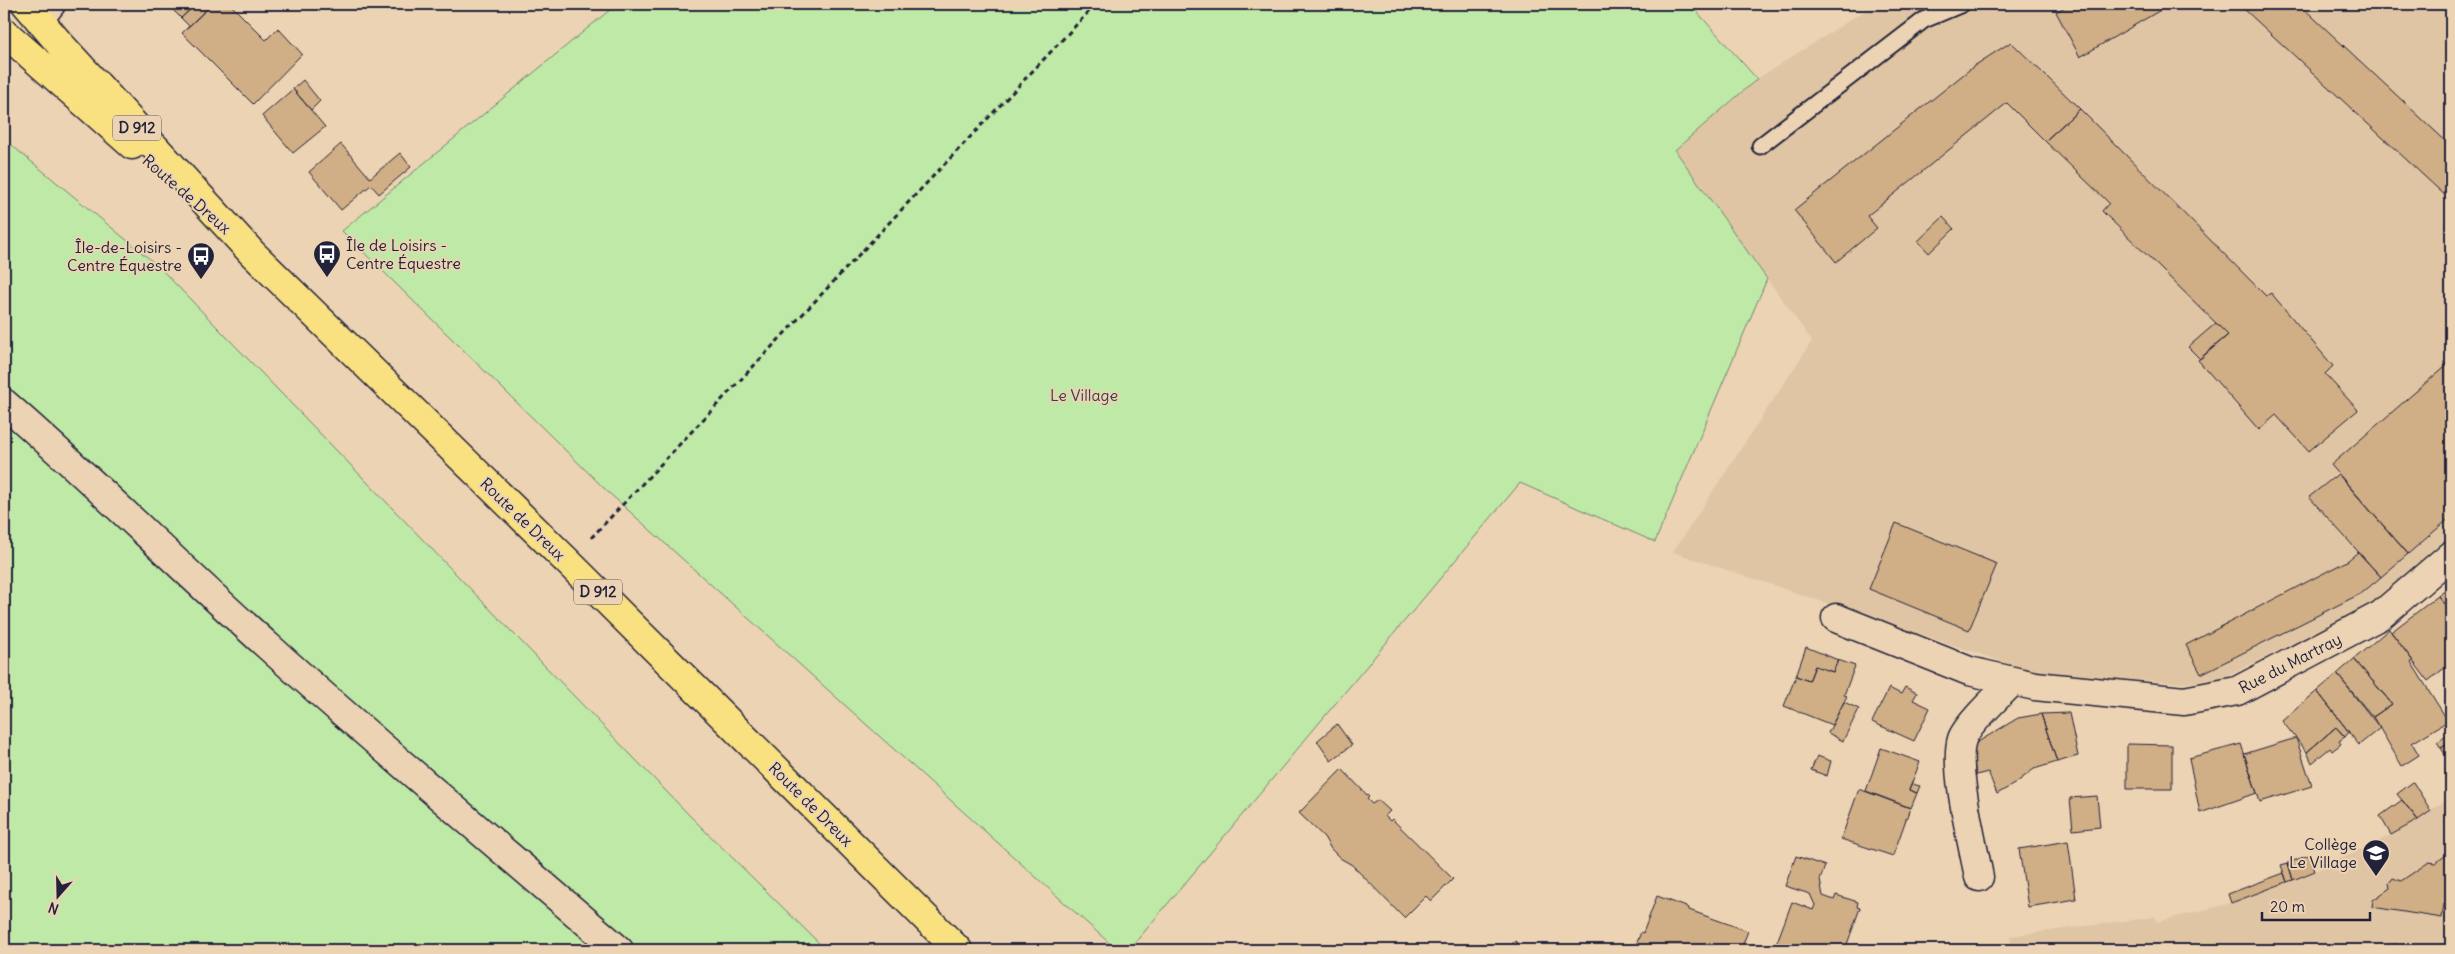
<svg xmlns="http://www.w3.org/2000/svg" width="2455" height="954" font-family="Delius,sans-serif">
<rect width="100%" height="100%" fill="#ecd3b3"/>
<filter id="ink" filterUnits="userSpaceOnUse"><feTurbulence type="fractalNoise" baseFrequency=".02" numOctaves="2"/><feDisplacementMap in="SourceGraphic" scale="10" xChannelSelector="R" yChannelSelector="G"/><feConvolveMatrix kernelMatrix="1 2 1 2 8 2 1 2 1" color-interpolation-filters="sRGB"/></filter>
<g filter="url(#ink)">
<path fill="#e0c5a4" d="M1875 4H2451V535L2373 603 2222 679 2185 683 2040 674 1673 552 1812 341 1674 150 1757 79Z
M2451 797V950H2012L2010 936 2155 917 2157 922 2231 903 2315 871 2391 835Z"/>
<path fill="#bfe9a6" stroke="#708670" d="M617 4H1690L1757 79 1675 150 1767 279 1655 542 1520 483 1129 950H1117L608 492 342 231Z
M4 139 158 266 691 817 826 950H4Z"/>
<path fill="#d0ae86" stroke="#22223b" d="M167 4H196L181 18Z
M196 4H212L189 26 181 18Z
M212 4H230L266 40 278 28 302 54 253 104 182 33Z
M2070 4H2178L2164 8 2080 57 2056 12Z
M2246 4H2299L2451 146V201L2244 9Z
M2011 42 2080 109 2045 141 2007 103 1867 216 1877 228 1836 262 1794 210 1974 66Z
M303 80 320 101 311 110 293 89Z
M293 89 325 127 293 153 262 116Z
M2080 109 2266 296 2271 293 2333 366 2325 374 2358 410 2309 451 2276 415 2259 430 2198 360 2228 335 2102 211 2109 203 2045 141Z
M341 144 370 178 400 153 411 167 379 194 371 185 341 210 309 172Z
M1943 217 1954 229 1929 253 1918 241Z
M2216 323 2228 335 2200 359 2188 347Z
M2451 361V517L2408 554 2331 465Z
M2338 474 2408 554 2381 577 2309 497Z
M1896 523 1997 564 1969 630 1869 589Z
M2358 552 2381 577 2362 593 2201 674 2186 645 2347 561Z
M2451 586V612L2438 596Z
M2438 596 2451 612V663L2428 681 2391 632Z
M2389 629 2413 661 2411 662 2448 721 2412 743 2419 755 2402 766 2373 717 2392 704 2354 659Z
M1806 647 1838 660 1833 672 1815 666 1809 681 1796 676Z
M2354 659 2392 704 2373 717 2337 674Z
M1838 660 1855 666 1844 695 1847 696 1832 725 1784 706 1796 676 1809 681 1815 666 1833 672Z
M2337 674 2380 728 2359 745 2317 691Z
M1905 687 1917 693 1913 700 1930 708 1914 741 1872 722 1889 688 1901 694Z
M2317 691 2349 732 2345 737 2336 727 2307 752 2282 721Z
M1844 702 1859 709 1843 741 1828 733Z
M2069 713 2078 756 2057 762 2041 714Z
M2041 714 2057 762 2034 769 2016 783 1997 794 1988 772 1976 775 1971 746 2018 718Z
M1337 724 1352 745 1331 761 1317 741Z
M2336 727 2345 737 2339 741 2341 744 2332 751 2330 748 2312 763 2307 752Z
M2451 733V742L2441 748 2437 742Z
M2296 738 2312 786 2260 802 2244 754Z
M2451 742V764L2441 748Z
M2127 744 2172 745V789H2127Z
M2241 744 2257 793 2200 813 2189 758Z
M1881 748 1920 762 1909 790 1917 793 1911 808 1866 791Z
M1817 756 1831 761 1827 776 1811 770Z
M1342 769 1369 797 1367 799 1372 804 1378 800 1390 811 1385 816 1390 821 1392 819 1453 879 1431 901 1426 896 1404 918 1352 865 1340 858 1331 849 1324 837 1299 813Z
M2413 782 2431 811 2418 820 2397 794Z
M1912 784 1920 786 1917 793 1909 790Z
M1859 789 1910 808 1893 856 1841 839Z
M2097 796 2100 827 2073 830 2070 798Z
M2402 800 2418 820 2391 835 2380 816Z
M2068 841 2076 899 2028 907 2019 849Z
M2447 854 2451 855V905L2444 904 2442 918 2372 907 2373 900 2390 888 2389 883 2393 878 2401 881 2429 862 2436 863Z
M2309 855 2315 871 2293 880 2288 863Z
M1796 856 1825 866 1820 880 1823 896 1834 900 1836 895 1858 902 1857 907 1860 908 1845 950H1774L1792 902 1813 910 1815 905 1810 894 1785 886Z
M2288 863 2293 880 2287 882 2281 865Z
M2284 873 2287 882 2231 903 2228 894Z
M1657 896 1689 908V910L1748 931 1741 949 1744 950H1634L1641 932 1643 933Z
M1515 941 1525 950H1506Z
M2395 944 2402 947 2405 950H2386L2390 945Z
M2426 949 2451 950H2424Z"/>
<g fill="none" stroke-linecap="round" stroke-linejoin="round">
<g stroke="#22223b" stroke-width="19">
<path id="service" d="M1760 146 1924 20 1962 4"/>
</g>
<g stroke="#22223b" stroke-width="31">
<path id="minor" d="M39 19 51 4
M4 403C95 482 179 567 269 647 383 750 502 849 619 950
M1836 618 1969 671 2035 686 2184 701 2237 691 2381 615 2451 555
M1979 877C1973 845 1953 767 1962 739 1967 725 2001 693 2013 681"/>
</g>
<g stroke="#22223b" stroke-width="31">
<path id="primary" d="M26 4 59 43 252 253 568 562 958 950
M4 32 132 145"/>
</g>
<path stroke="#22223b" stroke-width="3" stroke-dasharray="5 4" stroke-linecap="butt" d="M591 538 1096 4"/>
<use href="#service" stroke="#ecd3b3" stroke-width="15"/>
<use href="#minor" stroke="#ecd3b3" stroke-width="28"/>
<use href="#primary" stroke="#f9e181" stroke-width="28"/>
</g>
</g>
<defs>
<g id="bus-pin" transform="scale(1.4375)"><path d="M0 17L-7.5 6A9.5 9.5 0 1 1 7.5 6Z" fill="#22223b" stroke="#ecd3b3"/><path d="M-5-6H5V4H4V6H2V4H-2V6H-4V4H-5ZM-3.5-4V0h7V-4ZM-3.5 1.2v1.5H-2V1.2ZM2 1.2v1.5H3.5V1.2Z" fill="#fff"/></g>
<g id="school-pin" transform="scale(1.4375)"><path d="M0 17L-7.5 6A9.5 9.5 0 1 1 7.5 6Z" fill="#22223b" stroke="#ecd3b3"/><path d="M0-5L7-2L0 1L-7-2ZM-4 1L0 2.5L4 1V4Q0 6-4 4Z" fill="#fff"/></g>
</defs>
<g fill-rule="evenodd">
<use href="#bus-pin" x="327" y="254"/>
<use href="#bus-pin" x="201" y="256"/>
<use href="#school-pin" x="2376" y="853"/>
</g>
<g text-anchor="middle" stroke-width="4" stroke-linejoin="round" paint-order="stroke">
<g fill="#ecd3b3" stroke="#5f575f" stroke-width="1">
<rect x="113" y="115.5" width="48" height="25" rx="4"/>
<rect x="574" y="579.5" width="48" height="25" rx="4"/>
</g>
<g font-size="15" font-weight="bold" fill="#22223b">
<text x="137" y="133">D 912</text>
<text x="598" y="597">D 912</text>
</g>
<g font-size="16" fill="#22223b" stroke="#ecd3b3">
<text transform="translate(187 194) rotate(41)" y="6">Route de Dreux</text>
<text transform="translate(523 519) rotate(44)" y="6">Route de Dreux</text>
<text transform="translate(2290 663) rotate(-27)" y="6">Rue du Martray</text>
<text transform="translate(811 804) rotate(45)" y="6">Route de Dreux</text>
</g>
<g font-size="16" fill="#22223b" stroke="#ecd3b3" text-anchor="end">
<text x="346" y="251" text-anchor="start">Île de Loisirs -<tspan x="346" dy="18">Centre Équestre</tspan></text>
<text x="182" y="253">Île-de-Loisirs -<tspan x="182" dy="18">Centre Équestre</tspan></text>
<text x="2357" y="850">Collège<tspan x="2357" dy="18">Le Village</tspan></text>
</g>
<g font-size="16" fill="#3a404b" stroke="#ecd3b3">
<text x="1084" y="401">Le Village</text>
</g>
</g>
<rect width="2455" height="954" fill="none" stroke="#ecd3b3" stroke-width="20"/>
<rect x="10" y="10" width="2435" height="934" fill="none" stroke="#22223b" stroke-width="2" filter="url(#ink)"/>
<g transform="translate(58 896) rotate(200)" stroke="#ecd3b3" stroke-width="4" paint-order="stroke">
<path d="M0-4L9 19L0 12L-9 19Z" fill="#22223b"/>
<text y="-8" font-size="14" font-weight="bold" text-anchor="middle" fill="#22223b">N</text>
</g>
<path d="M2262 912v8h108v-8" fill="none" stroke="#22223b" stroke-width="2.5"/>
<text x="2270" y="912" font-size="15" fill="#22223b" stroke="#ecd3b3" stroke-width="4" paint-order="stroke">20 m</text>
</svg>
